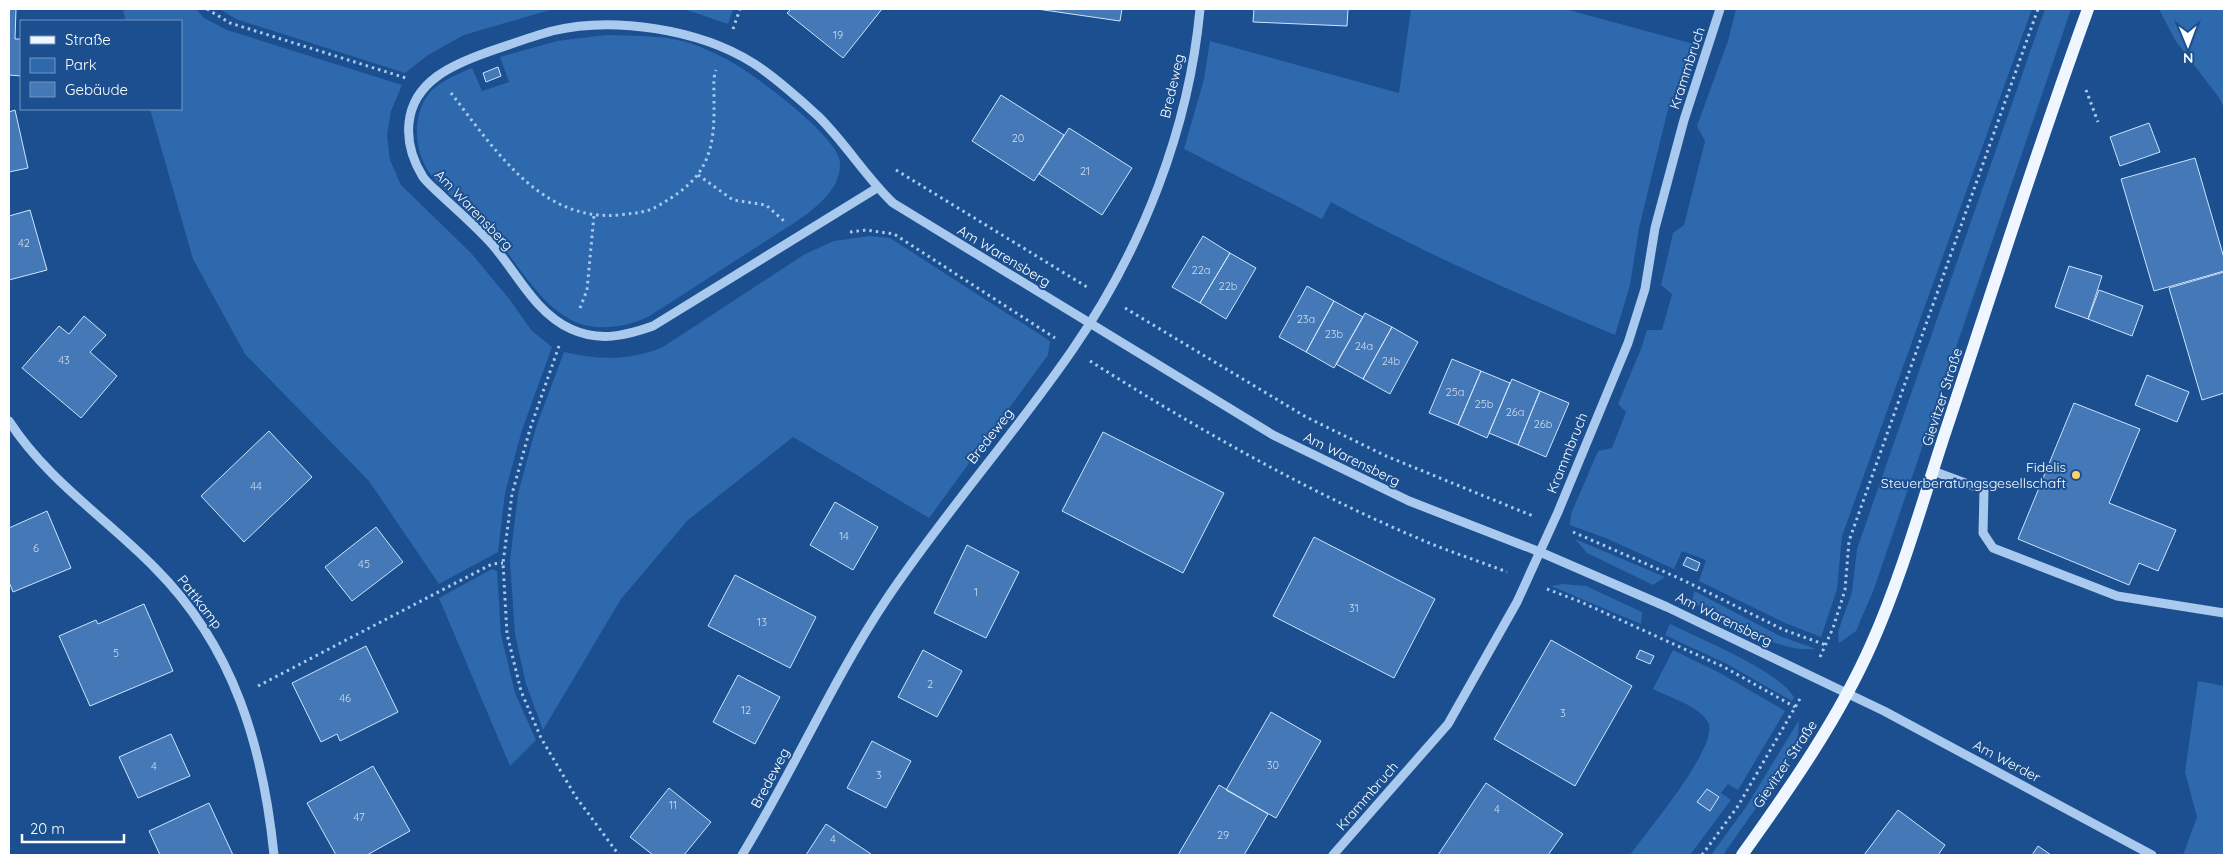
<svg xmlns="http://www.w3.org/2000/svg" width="2233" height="864" font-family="Quicksand,sans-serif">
<rect width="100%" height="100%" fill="#1b4f8f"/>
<path fill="#2e69ad" d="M129 9H196L204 18 227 30 402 85 391 111 387 135 390 160 401 185 471 253 510 300 532 331 552 347 522 430 505 493 498 552 439 584 369 481 245 354 193 259 150 109H181V21H126L123 11Z
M220 9H553L464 35 428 55 405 73 236 19Z
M684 9H733L728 24Z
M1411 9H1565L1694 44 1667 113 1639 228 1630 285 1615 335C1518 294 1423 253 1331 202L1322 219 1184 149 1204 79 1210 41 1399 93Z
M1736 9H2032L1842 536 1837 589 1821 637 1785 623 1699 581 1706 560 1682 551 1674 569 1608 539 1570 525 1571 514 1598 451 1612 448 1626 412 1618 404 1641 349 1647 330H1662L1672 294 1661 285 1673 233 1684 225 1705 141 1697 126 1728 41Z
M2045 9H2071L1874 589 1856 631 1839 643 1838 632 1852 592 1857 549Z
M2159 9H2224V109L2220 99 2175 40Z
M606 35C632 36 661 35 686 42 700 46 715 53 728 60 751 72 840 137 840 163 841 189 816 208 797 221L648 317C627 326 604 331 581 324 543 311 521 267 496 239 477 216 450 198 431 175 413 152 411 112 432 90 443 80 458 74 472 68L482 91 509 82 500 57 557 41Z
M869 236 890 238 1050 341 1048 355 929 518 793 437 688 520 621 599 543 730 526 684 515 634 510 561 518 494 536 427 564 352C599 360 629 361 663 347L805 254 834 241Z
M1575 539 1665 577 1653 585 1587 553Z
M492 569 497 571 501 635 515 693 536 740 510 766 439 598Z
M1562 584 1586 586 1642 612 1641 624 1551 586Z
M1694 591 1780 636 1816 649C1776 653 1728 620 1692 602Z
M1670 624C1702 640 1776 669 1794 697L1792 701 1727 664 1665 635Z
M1673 650 1720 673 1785 711 1738 790 1728 784 1721 793 1731 800 1690 855H1630C1645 834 1721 744 1708 722 1698 705 1670 698 1653 689Z
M2198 681 2224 686V855H2183L2197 817 2185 772Z
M1799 720 1798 735 1788 762 1723 855H1711L1746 807Z"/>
<path fill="#4478b7" stroke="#cfe3fa" d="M9 9H16L15 39H21V76L9 75Z
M791 9H882L843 58 787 13Z
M1037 9H1122L1120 21Z
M1254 9H1348L1347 26 1253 22Z
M498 67 501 76 486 82 483 73Z
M1001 95 1064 135 1034 181 972 141Z
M15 110 28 168 9 172V112Z
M2149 123 2160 152 2120 166 2110 137Z
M1069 128 1132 168 1102 215 1039 174Z
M2195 158 2224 258V271L2154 291 2121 179Z
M30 210 47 270 9 280V216Z
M1203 236 1230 253 1200 303 1172 287Z
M1230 253 1256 268 1226 319 1200 303Z
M2069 266 2102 276 2088 319 2055 307Z
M2224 272V393L2202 400 2169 288Z
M1307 286 1334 301 1306 352 1279 337Z
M2099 290 2143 306 2132 336 2088 319Z
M1334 301 1363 317 1334 368 1306 352Z
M1365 313 1392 327 1363 379 1336 364Z
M84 316 106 335 90 352 117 376 81 418 22 368 59 326 69 334Z
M1392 327 1418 342 1390 394 1363 379Z
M1452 359 1481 371 1458 425 1429 413Z
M1481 371 1510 383 1487 438 1458 425Z
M2147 375 2189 392 2177 422 2135 405Z
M1512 379 1540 391 1518 445 1489 433Z
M1540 391 1569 403 1546 457 1518 445Z
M2074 403 2140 429 2109 503 2176 530 2158 571 2139 563 2129 585 2018 539Z
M269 431 312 477 244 542 201 496Z
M1103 432 1224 493 1183 573 1062 511Z
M835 502 878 527 853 570 810 545Z
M47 511 71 568 13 592 9 582V528Z
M376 527 403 562 352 601 325 567Z
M1314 537 1435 599 1394 678 1273 616Z
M967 545 1019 572 986 638 934 613Z
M1687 557 1700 563 1697 571 1683 565Z
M735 575 816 617 790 668 708 626Z
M144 604 173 671 90 706 59 636 96 620 98 624Z
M1551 640 1632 686 1575 786 1494 739Z
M366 646 398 712 340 741 337 734 321 742 292 683Z
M923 650 962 671 937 717 898 697Z
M1640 650 1654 656 1650 664 1636 658Z
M738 675 780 697 755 744 713 722Z
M1271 712 1321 741 1276 818 1226 790Z
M171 734 190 776 138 798 119 757Z
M872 741 911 761 886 808 847 788Z
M373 766 410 831 367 855H336L307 803Z
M1486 783 1563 834 1548 855H1438Z
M1219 785 1268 814 1244 855H1178Z
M669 788 711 822 684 855H653L630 837Z
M1707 789 1719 797 1710 811 1697 802Z
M209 803 233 855H160L149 831Z
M1898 810 1945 845 1938 855H1864Z
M826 824 871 854 870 855H806Z
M2038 846 2051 855H2032Z"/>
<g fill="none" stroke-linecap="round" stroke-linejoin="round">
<path stroke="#a9c9ee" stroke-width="3" stroke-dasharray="2.5 4" stroke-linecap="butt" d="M207 9 230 23 406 78
M733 29 740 9
M2086 90 2098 122
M451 93C493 147 540 222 618 215 634 213 648 213 661 204 680 193 697 181 706 160 715 139 714 118 714 96 714 87 713 78 716 70
M896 170 1087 287
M698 175 733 200 766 205 784 221
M850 232 866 230 894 234 1055 338
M580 308 587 290 594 215
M1125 308 1306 417 1386 456 1533 516
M559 346 530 429 512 494 503 563 507 634 521 691 541 738 576 797 619 855
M1090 361C1196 428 1306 491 1422 540 1450 552 1479 561 1507 572
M1573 532 1683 580 1784 630 1826 645
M1547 589 1581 602 1724 667 1795 707
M1820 657 1833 628 1845 590 1849 541 2038 9
M258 686 492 564 503 563
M1702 855 1738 806 1801 697"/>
<path stroke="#a9c9ee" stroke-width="9" d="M877 188 653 326C625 336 599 342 571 329 533 312 515 268 488 240 474 225 458 211 443 197 437 191 428 184 423 177 413 161 407 142 409 123 413 81 454 64 488 52 509 45 530 37 552 31 613 16 699 29 753 63 772 75 802 101 819 117 846 144 866 177 893 203L1273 435 1409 501 1540 552 1667 607 1884 711 2152 855
M9 421C47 480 107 519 155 568 234 647 263 747 274 855
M1933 471 1984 490 1983 533 1993 548 2117 596 2224 613
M742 855C793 772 832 681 886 600 944 513 1014 435 1073 349 1142 249 1189 129 1200 9
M1333 855 1448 724 1517 602 1558 512 1628 343 1645 289 1655 228 1684 120 1720 9"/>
<path stroke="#f0f6ff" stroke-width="12" d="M1742 855C1790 788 1839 718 1872 643 1902 575 1922 503 1945 433 1992 292 2037 149 2088 9"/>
</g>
<circle fill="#ffd166" stroke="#1b4f8f" stroke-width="2" cx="2076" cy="475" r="5"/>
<g text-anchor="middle" stroke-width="4" stroke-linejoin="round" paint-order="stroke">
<g font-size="11" fill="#d0dded">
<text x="838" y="39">19</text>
<text x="1018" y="142">20</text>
<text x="1085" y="175">21</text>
<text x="24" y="247">42</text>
<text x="1201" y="274">22a</text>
<text x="1228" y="290">22b</text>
<text x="1306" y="323">23a</text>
<text x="1334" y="338">23b</text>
<text x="1364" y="350">24a</text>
<text x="64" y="364">43</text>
<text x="1391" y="365">24b</text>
<text x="1455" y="396">25a</text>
<text x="1484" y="408">25b</text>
<text x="1515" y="416">26a</text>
<text x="1543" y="428">26b</text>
<text x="256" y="490">44</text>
<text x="844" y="540">14</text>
<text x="36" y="552">6</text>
<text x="364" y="568">45</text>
<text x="976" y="596">1</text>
<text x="1354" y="612">31</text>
<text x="762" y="626">13</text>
<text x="116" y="657">5</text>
<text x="930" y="688">2</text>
<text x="345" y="702">46</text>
<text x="746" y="714">12</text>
<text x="1563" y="717">3</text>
<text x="1273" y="769">30</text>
<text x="154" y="770">4</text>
<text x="879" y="779">3</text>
<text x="673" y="809">11</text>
<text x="1497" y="813">4</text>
<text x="359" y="821">47</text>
<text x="1223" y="839">29</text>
<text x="833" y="843">4</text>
</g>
<g font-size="14" fill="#fff" stroke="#1b4f8f">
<text transform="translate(1687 68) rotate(-72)" y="5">Krammbruch</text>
<text transform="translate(1172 86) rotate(-77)" y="5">Bredeweg</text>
<text transform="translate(474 210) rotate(46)" y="5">Am Warensberg</text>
<text transform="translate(1004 256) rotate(31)" y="5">Am Warensberg</text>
<text transform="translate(1942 397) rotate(-72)" y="5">Gievitzer Straße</text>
<text transform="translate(990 436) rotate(-52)" y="5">Bredeweg</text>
<text transform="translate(1567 453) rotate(-68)" y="5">Krammbruch</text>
<text transform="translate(1352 459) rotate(26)" y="5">Am Warensberg</text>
<text transform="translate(200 602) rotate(52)" y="5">Pattkamp</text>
<text transform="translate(1724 619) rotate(26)" y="5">Am Warensberg</text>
<text transform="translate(2007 761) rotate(28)" y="5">Am Werder</text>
<text transform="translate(1785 764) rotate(-56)" y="5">Gievitzer Straße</text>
<text transform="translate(770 778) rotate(-62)" y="5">Bredeweg</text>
<text transform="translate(1367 796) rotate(-49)" y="5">Krammbruch</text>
</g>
<g font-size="14" fill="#fff" stroke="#1b4f8f" text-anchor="end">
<text x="2066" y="472">Fidelis<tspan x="2066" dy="16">Steuerberatungsgesellschaft</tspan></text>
</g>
</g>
<rect width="2233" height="864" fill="none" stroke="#ffffff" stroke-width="20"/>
<rect x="20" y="20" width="162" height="90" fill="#1b4f8f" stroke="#7695bc"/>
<rect x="30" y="36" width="25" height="8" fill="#f0f6ff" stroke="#7695bc"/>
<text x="65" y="45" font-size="15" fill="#ffffff">Straße</text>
<rect x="30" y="58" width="25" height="15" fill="#2e69ad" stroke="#7695bc"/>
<text x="65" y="70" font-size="15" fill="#ffffff">Park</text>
<rect x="30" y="82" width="25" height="15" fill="#4478b7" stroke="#7695bc"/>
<text x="65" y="95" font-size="15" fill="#ffffff">Gebäude</text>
<g transform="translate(2188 45) rotate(179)" stroke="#1b4f8f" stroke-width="4" paint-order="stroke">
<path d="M0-4L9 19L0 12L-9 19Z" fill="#ffffff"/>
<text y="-8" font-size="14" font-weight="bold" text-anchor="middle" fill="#ffffff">N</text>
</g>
<path d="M22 834v8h102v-8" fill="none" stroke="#ffffff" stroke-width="2.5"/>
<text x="30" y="834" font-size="15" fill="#ffffff" stroke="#1b4f8f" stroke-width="4" paint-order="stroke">20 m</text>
</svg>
